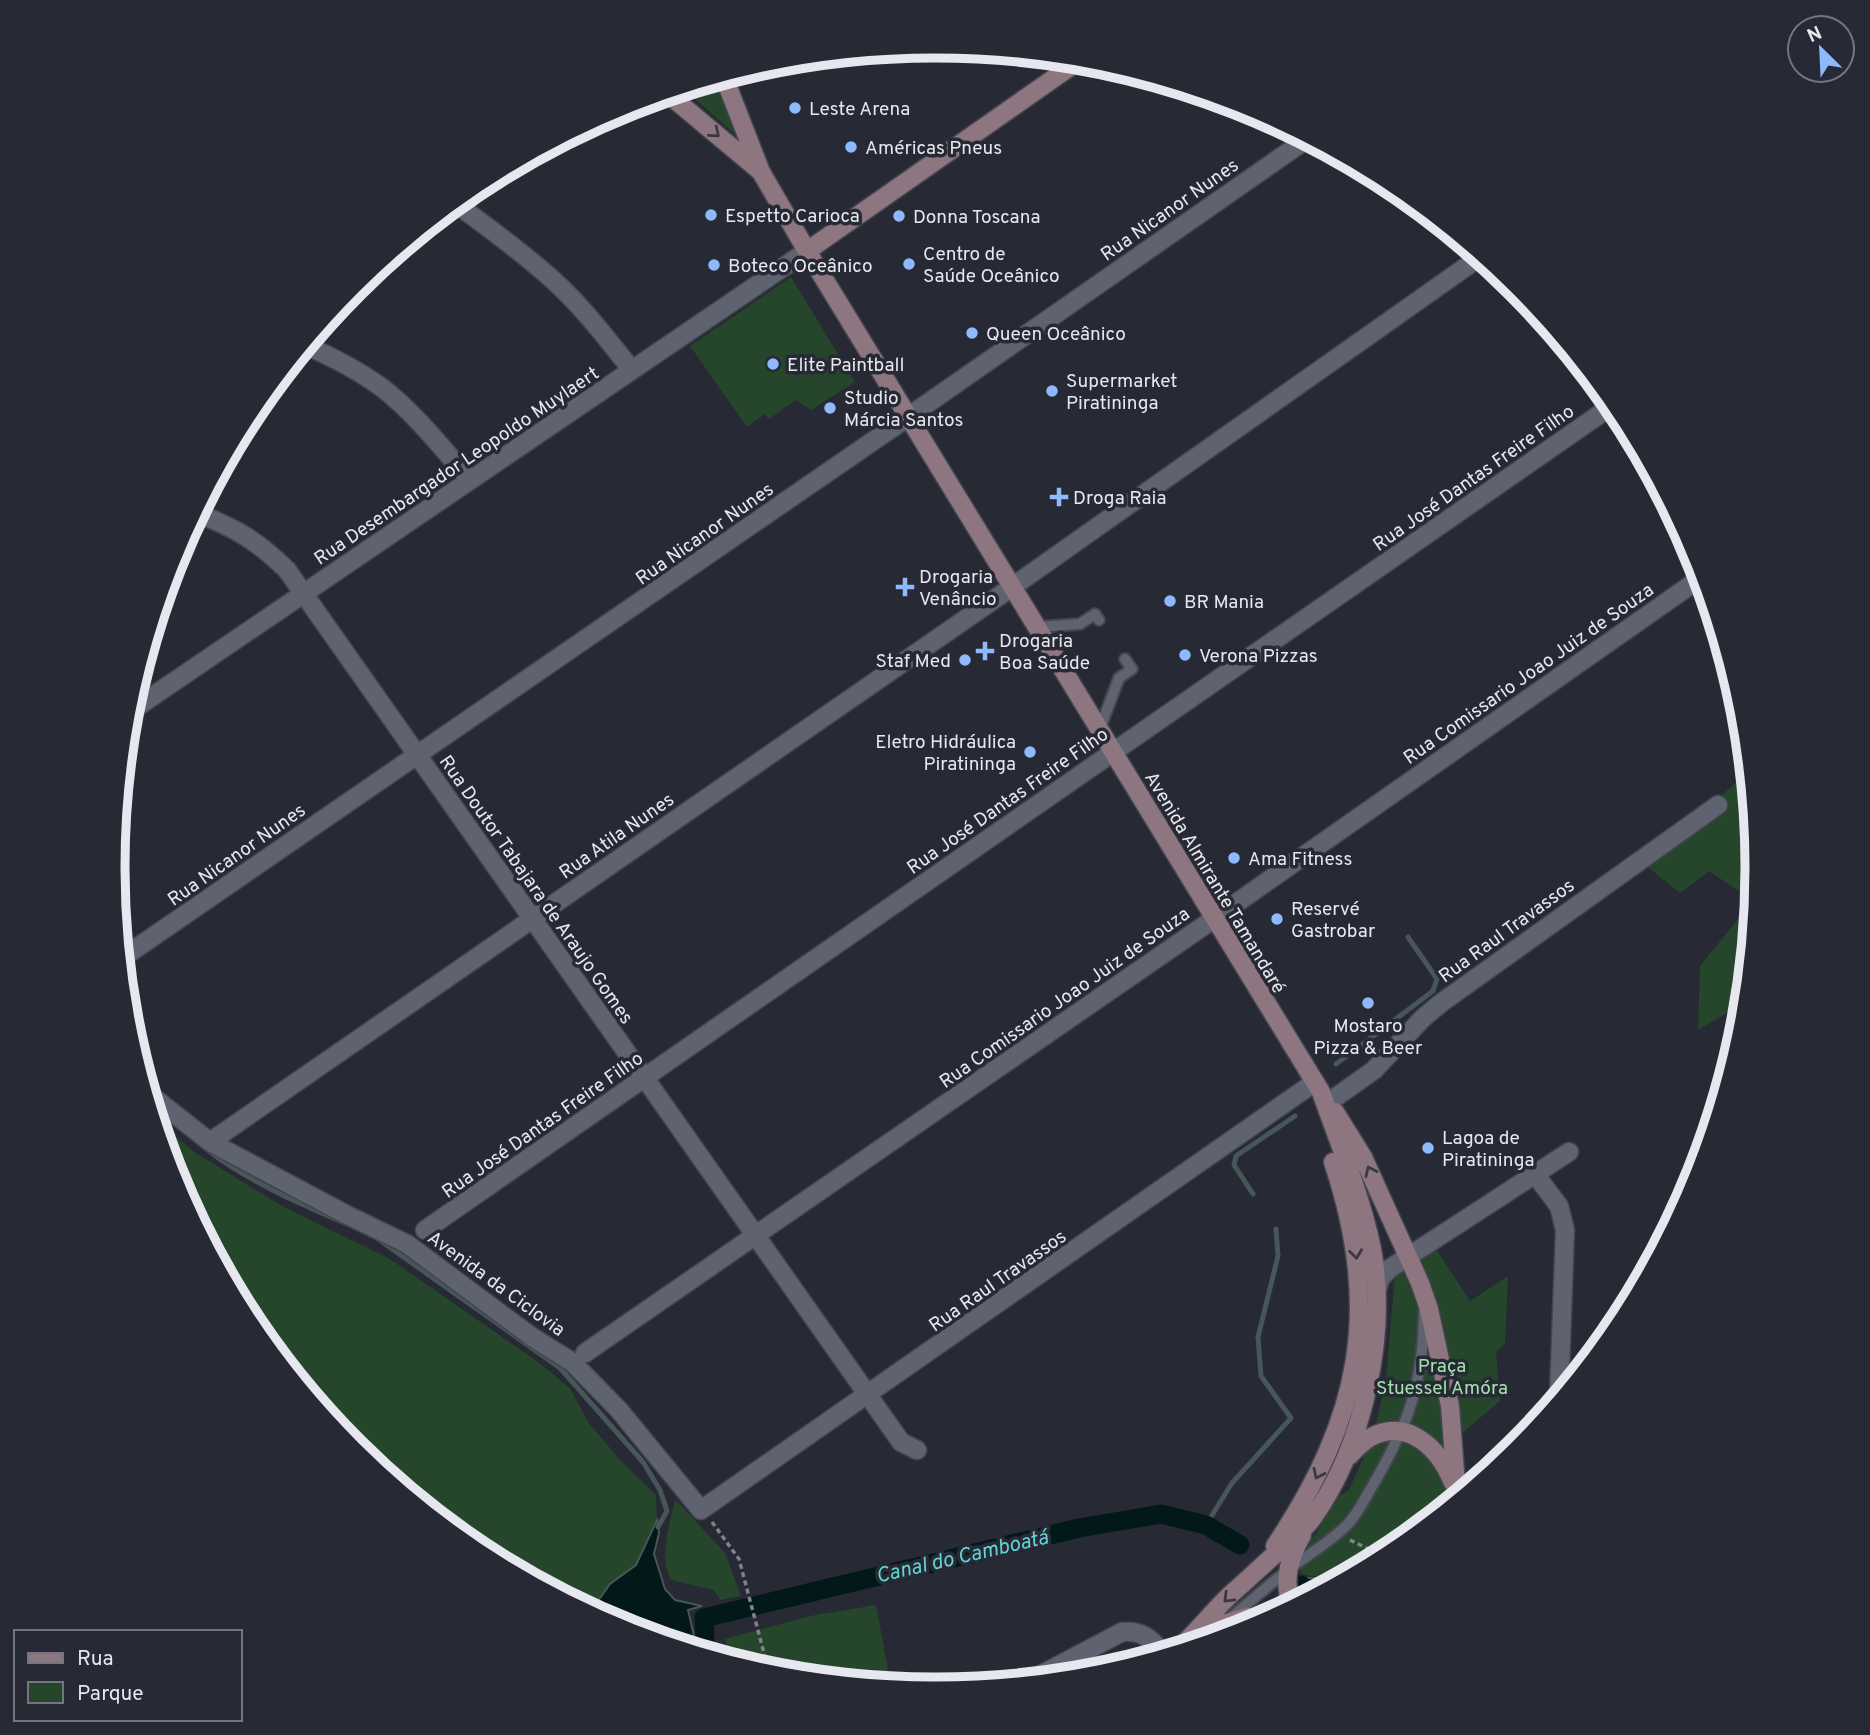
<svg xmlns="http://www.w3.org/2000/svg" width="1870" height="1735" font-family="Overpass,sans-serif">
<rect width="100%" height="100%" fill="#272935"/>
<path fill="#26462b" d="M714 80 740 139 684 89Z
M791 277 855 382 811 410 796 400 769 419 765 414 747 427 690 346Z
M1748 772 1757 868 1744 1003 1698 1030 1700 966 1753 901 1709 871 1680 893 1644 864Z
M157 1122 196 1153 282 1206 390 1259 538 1362 570 1388 588 1422 622 1462 656 1495 657 1520 636 1565 610 1584 591 1611 478 1551 353 1448 251 1324 175 1182Z
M1436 1249 1470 1301 1508 1276 1505 1344 1496 1352 1500 1401 1454 1440 1457 1498 1391 1551 1338 1580 1300 1574 1305 1547 1317 1532 1336 1498 1349 1490 1373 1436 1386 1380 1395 1275Z
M675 1499 725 1553 741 1596 720 1600 714 1590 671 1580C658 1555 670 1525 675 1499Z
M876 1605 889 1674 902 1686 774 1674 730 1660 725 1639 810 1616Z"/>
<path fill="#021819" stroke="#465659" stroke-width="2" d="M657 1520 659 1533 654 1554 665 1589 675 1600 702 1606 688 1610 694 1636 712 1643 715 1656 620 1627 591 1611 610 1584 636 1565Z
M1307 1578H1338L1340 1579 1312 1593 1301 1585Z"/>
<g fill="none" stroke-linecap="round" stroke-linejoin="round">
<path stroke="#465659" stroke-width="5" d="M1336 1064 1433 991 1437 979 1408 937
M205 1148C247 1181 298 1203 347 1224
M1253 1194 1234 1165 1236 1156 1295 1116
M378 1239 560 1368 643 1462 660 1490 667 1511 658 1527
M1206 1525 1232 1483 1291 1418 1261 1376 1258 1337 1278 1256 1276 1229"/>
<path stroke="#021819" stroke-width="19" d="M1301 1585 1312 1593
M705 1640 704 1618 1079 1528 1161 1514 1206 1525 1240 1545"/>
<g stroke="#43454f" stroke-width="14">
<path id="lane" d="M1036 627 1080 624 1095 614 1099 620
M1099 731 1119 678 1132 669 1125 659
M1229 1619C1249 1603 1267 1586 1287 1571 1307 1555 1329 1543 1347 1525 1358 1514 1365 1498 1373 1485 1409 1423 1423 1384 1424 1312"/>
</g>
<g stroke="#43454f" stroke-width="21">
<path id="street" d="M455 203C489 228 522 252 553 280 583 307 607 339 632 370
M305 345C332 357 358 370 381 387 413 411 444 450 470 480
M197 513C237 529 256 540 287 570L901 1442 917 1450
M128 713 807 251
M122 958 908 417 1307 139
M148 1093 210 1142 347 1215 407 1244 532 1337 572 1362 619 1410 701 1510 1315 1082
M1329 1102 1374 1070 1423 1018 1441 1003 1718 805
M210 1142 1012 587 1480 257
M1534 1173 1559 1206 1565 1230 1559 1396
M425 1230 1613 405
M1376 1293 1380 1279 1389 1269 1569 1152
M585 1353 1215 918 1702 577
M1031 1680 1122 1632C1141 1630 1151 1638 1162 1653"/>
</g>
<g stroke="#43454f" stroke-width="21">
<path id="secondary" d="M724 77 761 172 807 251 1321 1092C1339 1143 1361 1195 1372 1249 1388 1335 1363 1448 1312 1519 1304 1530 1292 1539 1282 1548 1264 1564 1247 1580 1230 1595 1212 1612 1197 1632 1178 1649
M668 94 759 170
M807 251 1080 60
M1335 1112 1363 1157 1420 1283 1429 1309 1450 1406 1457 1498
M1349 1456C1356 1449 1362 1442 1371 1437 1409 1417 1440 1450 1453 1483
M1275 1546C1361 1417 1382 1311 1333 1162
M1291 1605C1283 1579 1289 1558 1302 1535
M1199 1631 1248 1617 1270 1616"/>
</g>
<path stroke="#80818b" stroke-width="3.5" stroke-dasharray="5 3.5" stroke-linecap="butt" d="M692 86 708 87
M712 1522 739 1559 769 1672
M1350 1540 1383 1556
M1393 1550 1414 1517 1437 1513"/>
<use href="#lane" stroke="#5f626f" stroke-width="10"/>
<use href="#street" stroke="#5f626f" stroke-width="18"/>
<use href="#secondary" stroke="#8d7680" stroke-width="18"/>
</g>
<defs><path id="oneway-chevron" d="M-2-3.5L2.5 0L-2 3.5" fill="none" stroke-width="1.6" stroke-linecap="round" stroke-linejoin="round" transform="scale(1.75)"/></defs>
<g stroke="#3b3844">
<use href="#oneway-chevron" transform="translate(715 133) rotate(40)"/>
<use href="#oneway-chevron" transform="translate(1370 1171) rotate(-115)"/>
<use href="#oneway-chevron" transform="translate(1356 1254) rotate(83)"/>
<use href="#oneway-chevron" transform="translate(1318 1474) rotate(116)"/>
<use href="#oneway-chevron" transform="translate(1228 1598) rotate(135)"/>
</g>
<g fill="#8eb9fd" stroke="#272935" stroke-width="2.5">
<circle cx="795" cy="108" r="7"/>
<circle cx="851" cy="147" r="7"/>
<circle cx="711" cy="215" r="7"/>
<circle cx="899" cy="216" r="7"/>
<circle cx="909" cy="264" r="7"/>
<circle cx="714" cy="265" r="7"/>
<circle cx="972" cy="333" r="7"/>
<circle cx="773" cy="364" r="7"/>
<circle cx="1052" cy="391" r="7"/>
<circle cx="830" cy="408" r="7"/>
<path d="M1055.5 486.5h7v7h7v7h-7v7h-7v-7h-7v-7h7z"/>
<path d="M901.5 576.5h7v7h7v7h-7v7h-7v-7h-7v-7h7z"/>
<circle cx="1170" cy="601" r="7"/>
<path d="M981.5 640.5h7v7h7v7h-7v7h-7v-7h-7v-7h7z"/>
<circle cx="1185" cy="655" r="7"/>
<circle cx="965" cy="660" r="7"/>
<circle cx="1030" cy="752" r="7"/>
<circle cx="1234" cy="858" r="7"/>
<circle cx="1277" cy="919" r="7"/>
<circle cx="1368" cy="1003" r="7"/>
<circle cx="1428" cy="1148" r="7"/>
</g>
<g text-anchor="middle" stroke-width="7" stroke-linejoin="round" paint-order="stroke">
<g font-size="19" fill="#e6e7ef" stroke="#272935" text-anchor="start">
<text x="809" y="115">Leste Arena</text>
<text x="865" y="154">Américas Pneus</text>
<text x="725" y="222">Espetto Carioca</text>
<text x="913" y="223">Donna Toscana</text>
<text x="923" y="260">Centro de<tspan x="923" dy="22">Saúde Oceânico</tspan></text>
<text x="728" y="272">Boteco Oceânico</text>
<text x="986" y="340">Queen Oceânico</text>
<text x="787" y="371">Elite Paintball</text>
<text x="1066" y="387">Supermarket<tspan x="1066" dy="22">Piratininga</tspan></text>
<text x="844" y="404">Studio<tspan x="844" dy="22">Márcia Santos</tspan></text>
<text x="1073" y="504">Droga Raia</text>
<text x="919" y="583">Drogaria<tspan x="919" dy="22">Venâncio</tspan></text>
<text x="1184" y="608">BR Mania</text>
<text x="999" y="647">Drogaria<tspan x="999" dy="22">Boa Saúde</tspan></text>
<text x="1199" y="662">Verona Pizzas</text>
<text x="951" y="667" text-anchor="end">Staf Med</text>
<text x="1016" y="748" text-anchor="end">Eletro Hidráulica<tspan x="1016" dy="22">Piratininga</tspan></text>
<text x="1248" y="865">Ama Fitness</text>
<text x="1291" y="915">Reservé<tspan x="1291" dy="22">Gastrobar</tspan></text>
<text x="1368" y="1032" text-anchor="middle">Mostaro<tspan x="1368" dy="22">Pizza &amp; Beer</tspan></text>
<text x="1442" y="1144">Lagoa de<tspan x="1442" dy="22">Piratininga</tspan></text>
</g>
<g font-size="19" fill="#e6e7ef" stroke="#272935">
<text transform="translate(1169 209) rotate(-35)" y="7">Rua Nicanor Nunes</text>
<text transform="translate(456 465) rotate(-34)" y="7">Rua Desembargador Leopoldo Muylaert</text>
<text transform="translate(1473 477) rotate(-35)" y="7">Rua José Dantas Freire Filho</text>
<text transform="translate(704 533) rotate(-35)" y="7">Rua Nicanor Nunes</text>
<text transform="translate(1528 673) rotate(-35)" y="7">Rua Comissario Joao Juiz de Souza</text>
<text transform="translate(1007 800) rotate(-35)" y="7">Rua José Dantas Freire Filho</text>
<text transform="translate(616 835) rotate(-35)" y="7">Rua Atila Nunes</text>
<text transform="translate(236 854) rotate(-35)" y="7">Rua Nicanor Nunes</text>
<text transform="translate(1216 882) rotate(59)" y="7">Avenida Almirante Tamandaré</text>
<text transform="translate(537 889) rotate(55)" y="7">Rua Doutor Tabajara de Araujo Gomes</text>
<text transform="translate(1506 930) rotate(-36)" y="7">Rua Raul Travassos</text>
<text transform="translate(1064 997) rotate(-35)" y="7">Rua Comissario Joao Juiz de Souza</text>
<text transform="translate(542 1124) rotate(-35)" y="7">Rua José Dantas Freire Filho</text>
<text transform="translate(997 1280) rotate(-35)" y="7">Rua Raul Travassos</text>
<text transform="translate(497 1283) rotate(36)" y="7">Avenida da Ciclovia</text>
</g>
<g font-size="19" fill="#a1e3a9" stroke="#272935">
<text x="1442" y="1372">Praça<tspan x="1442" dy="22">Stuessel Amóra</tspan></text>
</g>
<g font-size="21" font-style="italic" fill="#62d5d7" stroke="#272935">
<text transform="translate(962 1556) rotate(-13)" y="7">Canal do Camboatá</text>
</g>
</g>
<path d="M0 0H1870V1735H0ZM934 58H936A809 809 0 0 1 1745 867V868A809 809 0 0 1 936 1677H934A809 809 0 0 1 125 868V867A809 809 0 0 1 934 58Z" fill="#272935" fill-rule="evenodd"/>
<path fill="none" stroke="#e6e7ef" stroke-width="9" d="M934 58H936A809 809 0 0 1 1745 867V868A809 809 0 0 1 936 1677H934A809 809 0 0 1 125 868V867A809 809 0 0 1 934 58Z"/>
<rect x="14" y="1630" width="228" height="91" fill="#272935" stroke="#73757f" stroke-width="2"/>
<rect x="28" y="1653" width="35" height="10" fill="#8d7680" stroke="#73757f" stroke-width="2"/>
<text x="77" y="1665" font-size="21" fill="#e6e7ef">Rua</text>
<rect x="28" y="1682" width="35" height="21" fill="#26462b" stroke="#73757f" stroke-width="2"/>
<text x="77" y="1700" font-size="21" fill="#e6e7ef">Parque</text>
<g transform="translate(1821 49) rotate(336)"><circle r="33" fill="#272935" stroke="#73757f" stroke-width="2"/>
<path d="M0-5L12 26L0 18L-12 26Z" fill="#8eb9fd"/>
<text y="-10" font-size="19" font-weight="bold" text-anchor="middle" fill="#e6e7ef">N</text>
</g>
</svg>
